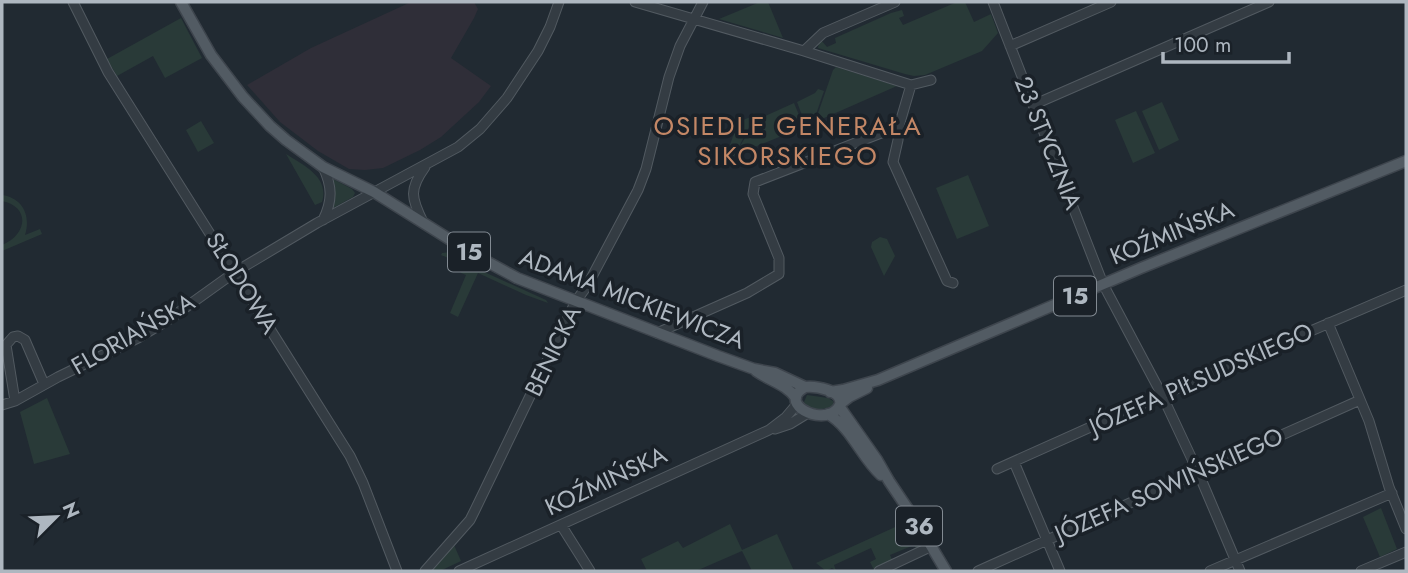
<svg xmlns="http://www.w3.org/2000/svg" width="1408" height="573" font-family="Jost,sans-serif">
<rect width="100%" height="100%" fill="#212a32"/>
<path fill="#2f2e38" d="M411 2H474L478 9 474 18 451 58 491 86 479 102 441 137 420 150 383 168 365 170 349 169 318 151 280 122 247 85 311 48Z"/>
<path fill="#293a38" d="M760 2H768L783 38 719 19Z
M957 2H965L974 22 991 14 998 33 982 51 925 75 914 76 905 74 818 48 819 42 821 40 827 47 836 43 835 38 891 13 902 10 904 16 899 18 903 25Z
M181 18 202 58 165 78 153 56 117 76 107 59Z
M836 67 897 86 815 122 833 70Z
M818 89 824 91 813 123 806 126 797 102 815 93Z
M1162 102 1179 140 1159 150 1142 111Z
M794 103 804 127 735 155 757 117H763Z
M1136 111 1155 153 1133 163 1115 120Z
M754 112 755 116 734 156 725 159 738 122 753 116Z
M201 121 214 143 198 152 186 130Z
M286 154C303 165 330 177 322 202L315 205Z
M968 175 989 226 957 239 936 188Z
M333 179 352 189 355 193 353 197 333 208 335 196Z
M2 195C23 198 31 216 25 235L40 229 42 234 2 251V245C27 235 31 207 2 201Z
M880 237 887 239 895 256 884 276 871 247 872 242Z
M451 252 482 271 546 300 548 303 526 295 478 273 458 317 450 313 466 275 461 273C463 262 450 259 441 255L442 253Z
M807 395 828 398 833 401 834 406C824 409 810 413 804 402Z
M47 398 70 454 34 464 20 412Z
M1381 508 1397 549 1380 557 1363 517Z
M904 523 919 546 917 550 914 545 890 555 893 561 874 570 870 562 876 559 871 548 834 565 836 571 832 568 826 571 816 563Z
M730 524 742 550 777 534 794 571H752L742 551 696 571H647L641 559 678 541 683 548Z
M454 545 461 561 440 571H432Z"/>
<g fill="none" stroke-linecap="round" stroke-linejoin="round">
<g stroke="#525a61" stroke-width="11">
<path id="minor" d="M73 2 108 72 350 456 363 483 397 571
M635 2 804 51 911 85 931 80
M993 2 1103 284 1162 395 1198 472 1240 571
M1010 46 1111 2
M804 51 823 33 895 2
M1033 105 1269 2
M899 126 898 140 893 162 947 281 953 283
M323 220C333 200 332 186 323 167
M423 222C411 198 409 189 425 167
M1328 323 1369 421 1389 487 1406 529
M657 333 747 293 779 274V258L753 194 755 182 899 126 911 85
M15 401 6 345 13 337 18 336 25 340 44 384
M2 405 15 401 58 377 138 338 168 320 235 272 317 223 458 147 480 129 507 98 538 51 550 27 559 2
M775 429 790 424 808 413
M1014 462 1060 571
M997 469 1162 395 1406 290
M561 525 590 571
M425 571 470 520 475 510 576 301 587 286 638 190 646 169 669 77 680 46 703 2
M459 571 769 430 786 417 797 404
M879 571 932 546
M978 571 1360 400
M1210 571 1392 493
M1361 571 1406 552"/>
</g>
<g stroke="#3e454d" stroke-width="13">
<path id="major" d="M181 2 211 55 243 97 270 126 286 140 323 167 374 192 473 254 517 278 718 356 754 369 775 373 805 387C815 386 844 390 840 405 838 409 836 411 832 413 813 422 779 402 805 387
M756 371C770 381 786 384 796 398
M830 392 843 390 878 380 1141 268 1406 161
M840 404 849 397 867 388
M839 406 877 460 889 481 918 524 946 571
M828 414C852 428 861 457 881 475"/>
</g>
<use href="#minor" stroke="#343c43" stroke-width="9"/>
<use href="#major" stroke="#525b63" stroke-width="10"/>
</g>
<g text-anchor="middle" stroke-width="7" stroke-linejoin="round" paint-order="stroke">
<g fill="#1a2128" stroke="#828a92" stroke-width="2">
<rect x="448" y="232.5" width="42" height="39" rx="5"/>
<rect x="1054" y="276.5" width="42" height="39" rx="5"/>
<rect x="896" y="506.5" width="46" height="39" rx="5"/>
</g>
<g font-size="23" font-weight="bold" fill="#aeb7c0">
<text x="469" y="260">15</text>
<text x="1075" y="304">15</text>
<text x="919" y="534">36</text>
</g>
<g font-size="24" fill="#aeb7c0" stroke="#1a2128">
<text transform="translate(1048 143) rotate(68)" y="8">23 STYCZNIA</text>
<text transform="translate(1172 233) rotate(-22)" y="8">KOŹMIŃSKA</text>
<text transform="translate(242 283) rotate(58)" y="8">SŁODOWA</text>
<text transform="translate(632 299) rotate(21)" y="8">ADAMA MICKIEWICZA</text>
<text transform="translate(133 334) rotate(-30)" y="8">FLORIAŃSKA</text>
<text transform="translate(553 351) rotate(-64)" y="8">BENICKA</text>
<text transform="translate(1201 379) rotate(-24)" y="8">JÓZEFA PIŁSUDSKIEGO</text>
<text transform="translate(606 481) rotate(-25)" y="8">KOŹMIŃSKA</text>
<text transform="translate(1169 485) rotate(-24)" y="8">JÓZEFA SOWIŃSKIEGO</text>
</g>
<g font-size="26" letter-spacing="2" fill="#c38766" stroke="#1a2128">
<text x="788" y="135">OSIEDLE GENERAŁA<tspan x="788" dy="30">SIKORSKIEGO</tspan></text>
</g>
</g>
<rect width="1408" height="573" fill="none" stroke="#aeb7c0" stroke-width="7"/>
<g transform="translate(56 517) rotate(66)" stroke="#1a2128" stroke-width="5" paint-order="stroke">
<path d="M0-5L12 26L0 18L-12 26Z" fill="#aeb7c0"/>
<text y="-10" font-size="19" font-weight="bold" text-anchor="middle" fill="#aeb7c0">N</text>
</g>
<path d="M1163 52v10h126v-10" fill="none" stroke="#aeb7c0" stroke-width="3.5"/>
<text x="1174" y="52" font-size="21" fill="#aeb7c0" stroke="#1a2128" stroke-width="5" paint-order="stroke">100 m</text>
</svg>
